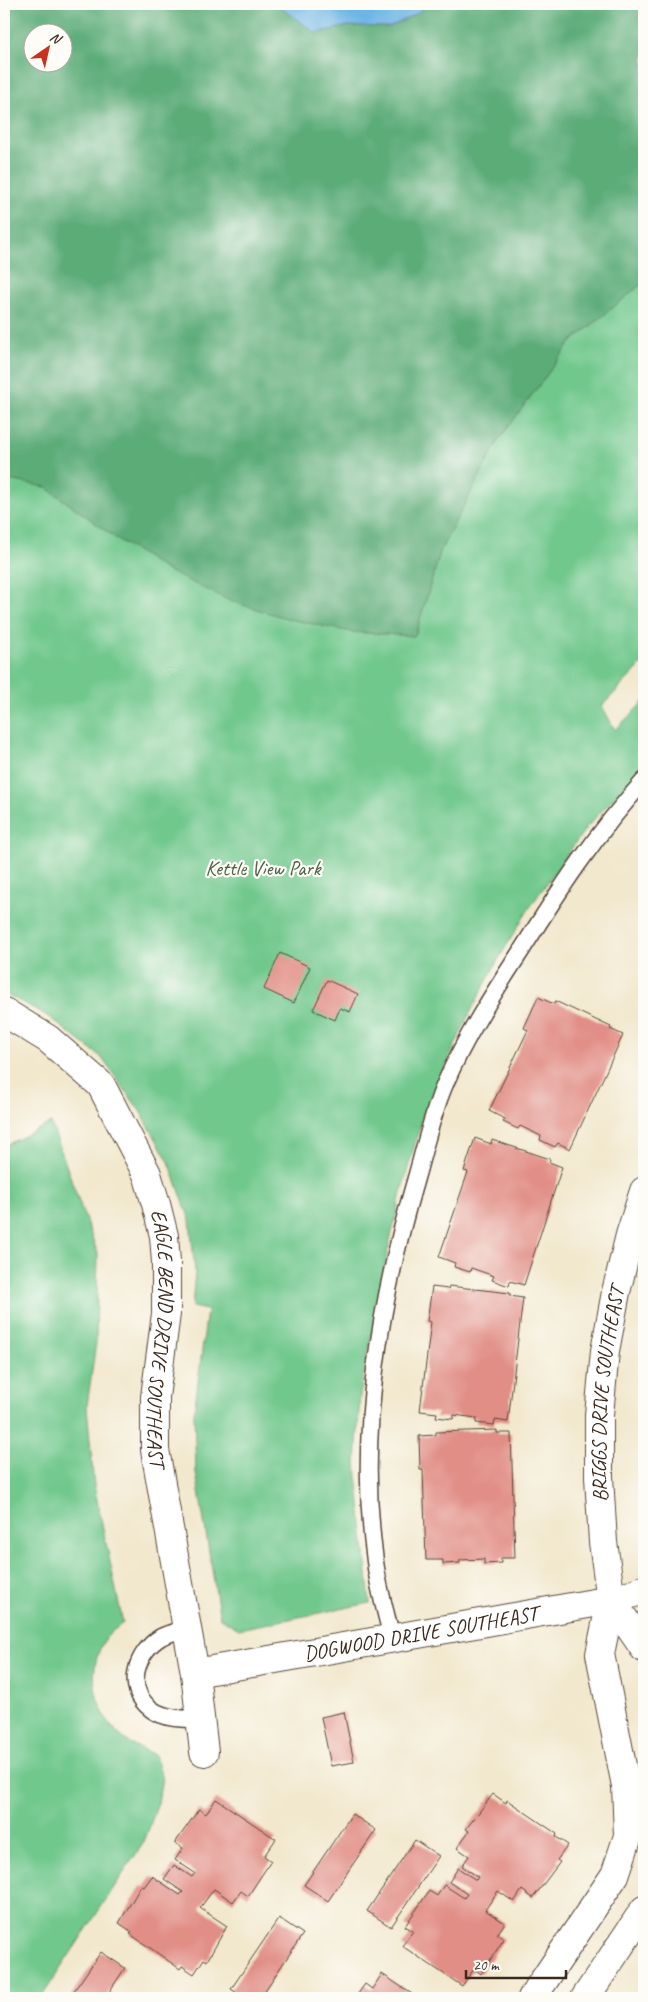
<svg xmlns="http://www.w3.org/2000/svg" width="648" height="2002" font-family="Caveat,sans-serif">
<rect width="100%" height="100%" fill="#fdfcf7"/>
<filter id="ink" filterUnits="userSpaceOnUse"><feTurbulence type="fractalNoise" baseFrequency=".02" numOctaves="2"/><feDisplacementMap in="SourceGraphic" scale="10" xChannelSelector="R" yChannelSelector="G"/><feConvolveMatrix kernelMatrix="1 2 1 2 8 2 1 2 1" color-interpolation-filters="sRGB"/></filter>
<filter id="wash" filterUnits="userSpaceOnUse"><feTurbulence type="fractalNoise" baseFrequency=".0096" numOctaves="4" result="noise"/><feDisplacementMap in="SourceGraphic" scale="20" xChannelSelector="R" yChannelSelector="G"/><feGaussianBlur stdDeviation="1.12" result="paint"/><feColorMatrix in="noise" values="0 0 0 0 0 0 0 0 0 0 0 0 0 0 0 0 0 1.4 0 .05"/><feComposite in="paint" operator="in"/></filter>
<g filter="url(#wash)">
<rect width="100%" height="100%" fill="#f2e8ce"/>
<path fill="#71c88d" stroke="#567956" d="M644 282V662L602 706 615 730 644 701V765L586 828 530 907 498 960 469 1015 424 1112 401 1193 383 1272 360 1395 356 1464 370 1603 239 1629 220 1618 196 1473 194 1414 207 1310 192 1307 195 1272 190 1220 169 1162 140 1111 101 1057 46 1015 4 993V431L46 487 116 538 168 571 289 619 352 632 415 636 441 549 498 441 571 342Z
M51 1123 98 1254 96 1342 87 1406 94 1486 123 1623C118 1627 110 1632 106 1638 83 1672 96 1718 127 1741 136 1747 146 1751 155 1755L162 1777 158 1803 144 1842 41 1998H4V1146Z"/>
<path fill="#5cac78" stroke="#4c6b4b" fill-rule="evenodd" d="M4 4H276L316 33 348 26 390 27 419 12 425 4H644V282L571 342 498 441 441 549 415 636 352 632 289 619 230 601 168 571 116 538 46 487 4 479ZM32 32H62V62H32Z"/>
<path fill="#6db5e5" stroke="#547082" d="M276 4H425L419 12 390 27 348 26 316 33Z"/>
<g id="blocks">
<path fill="#e18e86" d="M280 953 310 967 294 1003 264 989Z
M327 980 358 994 350 1012 340 1008 335 1020 313 1010Z
M538 997 554 1004 555 1001 611 1027 610 1029 623 1035 570 1149 558 1143 555 1147 540 1140 541 1136 520 1126 518 1129 503 1122 505 1119 489 1111 528 1030 524 1028Z
M475 1138 491 1144 492 1140 550 1159 549 1162 562 1167 524 1285 510 1281 509 1286 492 1280 494 1276 471 1268 470 1272 454 1267 455 1263 439 1257 468 1172 464 1171Z
M449 1286 510 1293V1296L523 1298 508 1422 495 1420 494 1425 476 1423 477 1418 454 1415 453 1419 436 1417 437 1413 420 1411 431 1322 427 1321 432 1287 448 1289Z
M497 1430V1433H511L515 1558H501V1563L484 1564V1559L460 1560V1563L443 1564V1560H426L423 1470H420L419 1436 436 1435V1432Z
M344 1712 354 1762 331 1766 321 1717Z
M493 1794 506 1803 507 1800 557 1834 556 1837 568 1845 557 1860 560 1862 533 1898 522 1890 514 1902 498 1891 485 1910 505 1923 497 1934 504 1939 481 1974 474 1969 462 1986 402 1946 413 1931 405 1926 429 1891 437 1896 444 1885 464 1898 467 1894 449 1882 458 1868 476 1880 478 1877 462 1866 469 1856 457 1848 469 1831 466 1829Z
M216 1799 276 1839 264 1856 271 1861 248 1896 241 1891 233 1902 214 1889 200 1908 227 1926 207 1961 204 1959 194 1974 182 1966 180 1969 130 1934 132 1932 119 1923 141 1886 144 1887 152 1876 180 1895 183 1892 164 1879 174 1865 192 1877 195 1873 175 1860 183 1848 175 1843 199 1809 206 1814Z
M352 1814 376 1830 328 1901 304 1885Z
M415 1840 439 1856 391 1927 367 1911Z
M279 1918 303 1934 260 1998H245L231 1989Z
M101 1952 125 1968 105 1998H69Z
M382 1974 418 1998H355L365 1984 372 1989Z"/>
</g>
</g>
<g filter="url(#ink)">
<use href="#blocks" fill-opacity="0" stroke="#564638" stroke-width="1"/>
<g fill="none" stroke-linecap="round" stroke-linejoin="round">
<g stroke="#564638" stroke-width="19">
<path id="service" d="M187 1628C179 1631 169 1633 161 1637 136 1652 124 1689 151 1709 164 1719 184 1719 200 1719
M392 1638C386 1613 378 1587 375 1561 357 1433 380 1301 416 1178 425 1147 432 1114 445 1084 465 1037 493 994 521 951 558 892 597 832 644 781"/>
</g>
<g stroke="#564638" stroke-width="30">
<g id="minor">
<path id="s1" d="M4 1012 48 1039 101 1085 147 1174 156 1204 164 1236 166 1262V1314L155 1397V1450L195 1673 204 1752"/>
<path id="s2" d="M195 1673 611 1600 644 1590"/>
</g>
</g>
<g stroke="#564638" stroke-width="30">
<g id="tertiary">
<path d="M611 1600 644 1648"/>
<path id="s3" d="M532 1998 615 1875 628 1836 626 1786 600 1654 611 1600 603 1542 599 1477V1415L605 1351 616 1292 630 1235 644 1191"/>
<path d="M585 1998 644 1910"/>
</g>
</g>
<use href="#service" stroke="#fff" stroke-width="16"/>
<use href="#minor" stroke="#fff" stroke-width="28"/>
<use href="#tertiary" stroke="#fff" stroke-width="28"/>
</g>
</g>
<g text-anchor="middle" stroke-width="4.5" stroke-linejoin="round" paint-order="stroke">
<g font-size="21" fill="#4e6145" stroke="#fdfcf7">
<text x="263" y="875">Kettle View Park</text>
</g>
<g font-size="21" fill="#3b2a1e" stroke="#fdfcf7">
<text dy="7" stroke="none"><textPath href="#s1" startOffset="389">EAGLE BEND DRIVE SOUTHEAST</textPath></text>
<text dy="7" stroke="none"><textPath href="#s3" startOffset="636">BRIGGS DRIVE SOUTHEAST</textPath></text>
<text dy="7" stroke="none"><textPath href="#s2" startOffset="229">DOGWOOD DRIVE SOUTHEAST</textPath></text>
</g>
</g>
<rect width="648" height="2002" fill="none" stroke="#fdfcf7" stroke-width="20"/>
<g transform="translate(48 48) rotate(34)"><circle r="24" fill="#fdfcf7" stroke="#afa8a0"/>
<path d="M0-4L9 19L0 12L-9 19Z" fill="#c8321e"/>
<text y="-8" font-size="14" font-weight="bold" text-anchor="middle" fill="#3b2a1e">N</text>
</g>
<path d="M466 1970v8h100v-8" fill="none" stroke="#3b2a1e" stroke-width="2.5"/>
<text x="473" y="1970" font-size="15" fill="#3b2a1e" stroke="#fdfcf7" stroke-width="4" paint-order="stroke">20 m</text>
</svg>
